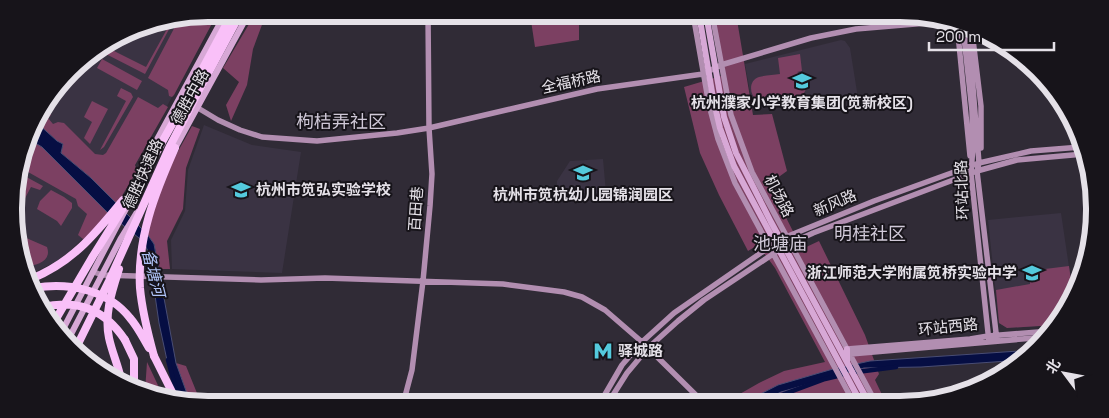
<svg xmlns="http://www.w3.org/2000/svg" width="1109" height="418" font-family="'Space Grotesk','Noto Sans SC',sans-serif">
<rect width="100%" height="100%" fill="#302b36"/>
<path fill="#3a3343" d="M209 14H217L135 165 137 171 117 204 69 252 57 261 29 275 18 247 15 183 40 112 80 62 146 24Z
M841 40 845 41 850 48 858 98 753 109 745 64Z
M204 125 252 145 301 152 282 273 172 269 171 240 185 211 188 170Z
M603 159 606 193H557V181L570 161Z
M1061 213 1073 294 1062 317 1056 325 1007 328 999 323 988 220Z"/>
<path fill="#7c4062" d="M209 14H217L174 95 172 97 169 96 168 90 148 78 179 19Z
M255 14H266L253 49 247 85 231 121 226 105 239 82 223 68Z
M530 14H665L579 25V40L535 47Z
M714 14H736L753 115 772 114 787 171 769 184 802 249 819 241 865 335 879 374 875 380 886 403H724L759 383 784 371 825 362 775 268 758 245 748 251 719 195 700 153 684 87 721 76Z
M172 20H174L145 74 102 52 101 50 108 46V48L146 67Z
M800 54 802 71 797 72C804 75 806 78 808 85L803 95 807 96V100L754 105V101L756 100C749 93 749 80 759 77 766 75 774 75 780 74L778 58Z
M102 59 142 81 137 90 97 68Z
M121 88 131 93 133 97 104 147 100 150 126 101 117 96Z
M138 97 158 108 163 104 168 107 135 165 137 171 117 204 91 178 61 153 63 144 57 141 36 122 40 112 44 107 50 112 51 115 48 118 53 124 58 122 64 123 95 154 103 155 106 153Z
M92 101 108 109 90 144 84 138 92 122 84 117Z
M192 126 200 129 186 168 183 209 167 241 170 269H160L154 244 147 234 155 205 171 164Z
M31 144H37L42 147 109 214 89 236 83 239 78 235 87 214 78 206 76 199 21 168 28 146Z
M19 173 43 186 40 190 31 187 23 202 16 201 15 183Z
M51 190 64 197 72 203V208L61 226 57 221 37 209 40 201Z
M24 237 47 247C52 261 37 266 25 266L19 251 20 240Z
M1069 266 1073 294 1062 317 1056 325 1007 328 999 323 996 290 1030 284 1029 271Z
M147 362 164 398H158L145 391Z
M176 363 186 366 201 403 190 402Z"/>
<path fill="#060e43" stroke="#494d74" d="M36 122 57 141 63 144 61 153 91 178 147 234 154 244 176 363 190 402 179 400 168 365 159 323 149 254 144 242 109 214 42 147 37 144H31L29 142Z
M1034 350 1023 360 921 367 864 368 781 392 759 403H743L778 385 833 369 870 361Z"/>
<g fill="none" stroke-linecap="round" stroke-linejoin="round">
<path stroke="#060e43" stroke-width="4.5" d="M168 360 178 398
M857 372 896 367
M760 403 825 379 842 375"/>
<path stroke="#4b4651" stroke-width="5.5" stroke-dasharray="5.5 3" stroke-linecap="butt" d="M963 26 964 37
M968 29 969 37"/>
<path stroke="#4b4651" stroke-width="6" stroke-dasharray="6 3" stroke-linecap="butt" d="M244 22 249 14"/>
<path stroke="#b28eb1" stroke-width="5.5" d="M693 14 709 105 718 139 735 183 854 403
M712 14 731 115 752 172 876 403
M957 24 970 156
M972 31 981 106V148
M964 37 972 111 973 147 971 173 989 342
M969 37 979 163 977 171 997 341
M198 108 218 120 240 130 262 137 317 141 397 133 429 128 597 89 703 74 721 65 811 38 856 29 951 21
M94 272 102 275 261 280 325 278 503 284 564 292 582 297 605 310 642 342 704 403
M847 349 970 339 988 336 1051 331
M851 354 1045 337
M600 403 622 365 642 342 674 313 781 239 874 201 979 163 1031 151 1081 147
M608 403 627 373 648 348 678 321 704 300 785 246 813 233 977 171 1017 160 1084 154
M403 404 412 370 423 281 430 206 432 174 429 128 428 14"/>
<path stroke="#d7a8d6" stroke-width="6" d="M699 14 713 98 720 128 734 166 861 403
M706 14 724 117 736 153 771 222 869 403
M173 152 244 22
M145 167 154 145 225 14
M61 333 129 203
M68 340 121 238 137 212
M847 349V361"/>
<path stroke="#f9c0f8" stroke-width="8" d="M204 81 240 14
M143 176 188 96 232 14
M125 340 134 359V386
M154 356 176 400"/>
<path stroke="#f9c0f8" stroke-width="8" d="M119 269C112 291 104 314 109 338 112 352 118 365 121 379
M31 279C73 262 95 234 123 200
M34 288C69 282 108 290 130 318 138 327 143 338 149 348
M42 307C79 299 105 310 125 340
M53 324 93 256 143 176
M76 348 109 281 170 146 204 81
M154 356C148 334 142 311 140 288 137 238 155 193 175 148"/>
</g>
<defs>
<g id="school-bare" transform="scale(1.5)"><path d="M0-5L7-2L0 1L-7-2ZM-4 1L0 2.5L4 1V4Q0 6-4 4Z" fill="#54cadd" stroke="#17141a" stroke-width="2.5" paint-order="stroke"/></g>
<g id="metro-bare" transform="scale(1.5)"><path d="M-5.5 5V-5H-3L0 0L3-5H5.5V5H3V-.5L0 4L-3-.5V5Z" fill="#54cadd" stroke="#17141a" stroke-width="2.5" paint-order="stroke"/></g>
</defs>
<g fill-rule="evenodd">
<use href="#school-bare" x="802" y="81"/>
<use href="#school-bare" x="583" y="173"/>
<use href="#school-bare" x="241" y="190"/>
<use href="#school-bare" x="1032" y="273"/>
<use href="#metro-bare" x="603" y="351"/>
</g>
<g text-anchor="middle" stroke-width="4" stroke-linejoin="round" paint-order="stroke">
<g font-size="15" fill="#e5e1e8" stroke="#17141a">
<text transform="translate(571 82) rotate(-12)" y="5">全福桥路</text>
<text transform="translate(190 97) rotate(-61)" y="5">德胜中路</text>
<text transform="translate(143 174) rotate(-66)" y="5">德胜快速路</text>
<text transform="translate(962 190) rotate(-92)" y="5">环站北路</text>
<text transform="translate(779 196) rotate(62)" y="5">机场路</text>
<text transform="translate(835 203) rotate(-23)" y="5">新风路</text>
<text transform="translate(416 209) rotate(-86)" y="5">百田巷</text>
<text transform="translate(948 327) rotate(-6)" y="5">环站西路</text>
</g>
<g font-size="15" font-weight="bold" fill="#e5e1e8" stroke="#17141a">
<text x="802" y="108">杭州濮家小学教育集团(笕新校区)</text>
<text x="256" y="195" text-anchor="start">杭州市笕弘实验学校</text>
<text x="583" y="200">杭州市笕杭幼儿园锦润园区</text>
<text x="1017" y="278" text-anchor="end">浙江师范大学附属笕桥实验中学</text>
<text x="618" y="356" text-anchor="start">驿城路</text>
</g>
<g font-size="16" font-style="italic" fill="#afc3f7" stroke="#17141a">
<text transform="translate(154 273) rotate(76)" y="6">备塘河</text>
</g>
<g font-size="18" fill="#d0c9d8" stroke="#17141a">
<text x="341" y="128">枸桔弄社区</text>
<text x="870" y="240">明桂社区</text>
<text x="780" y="250">池塘庙</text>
</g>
</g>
<path d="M0 0H1109V418H0ZM208 22H900A186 186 0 0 1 1086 208V210A186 186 0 0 1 900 396H208A186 186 0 0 1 22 210V208A186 186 0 0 1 208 22Z" fill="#17141a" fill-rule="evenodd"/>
<path fill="none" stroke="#e5e1e8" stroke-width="6" d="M208 22H900A186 186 0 0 1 1086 208V210A186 186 0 0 1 900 396H208A186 186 0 0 1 22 210V208A186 186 0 0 1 208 22Z"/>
<g transform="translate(1064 373) rotate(302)" stroke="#17141a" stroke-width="4" paint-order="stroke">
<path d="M0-4L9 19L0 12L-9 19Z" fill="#e5e1e8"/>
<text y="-8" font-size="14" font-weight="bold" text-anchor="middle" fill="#e5e1e8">北</text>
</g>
<path d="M929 42v8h125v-8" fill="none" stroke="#e5e1e8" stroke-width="2.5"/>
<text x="936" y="42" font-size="15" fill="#e5e1e8" stroke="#17141a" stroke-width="4" paint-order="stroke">200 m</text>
</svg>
